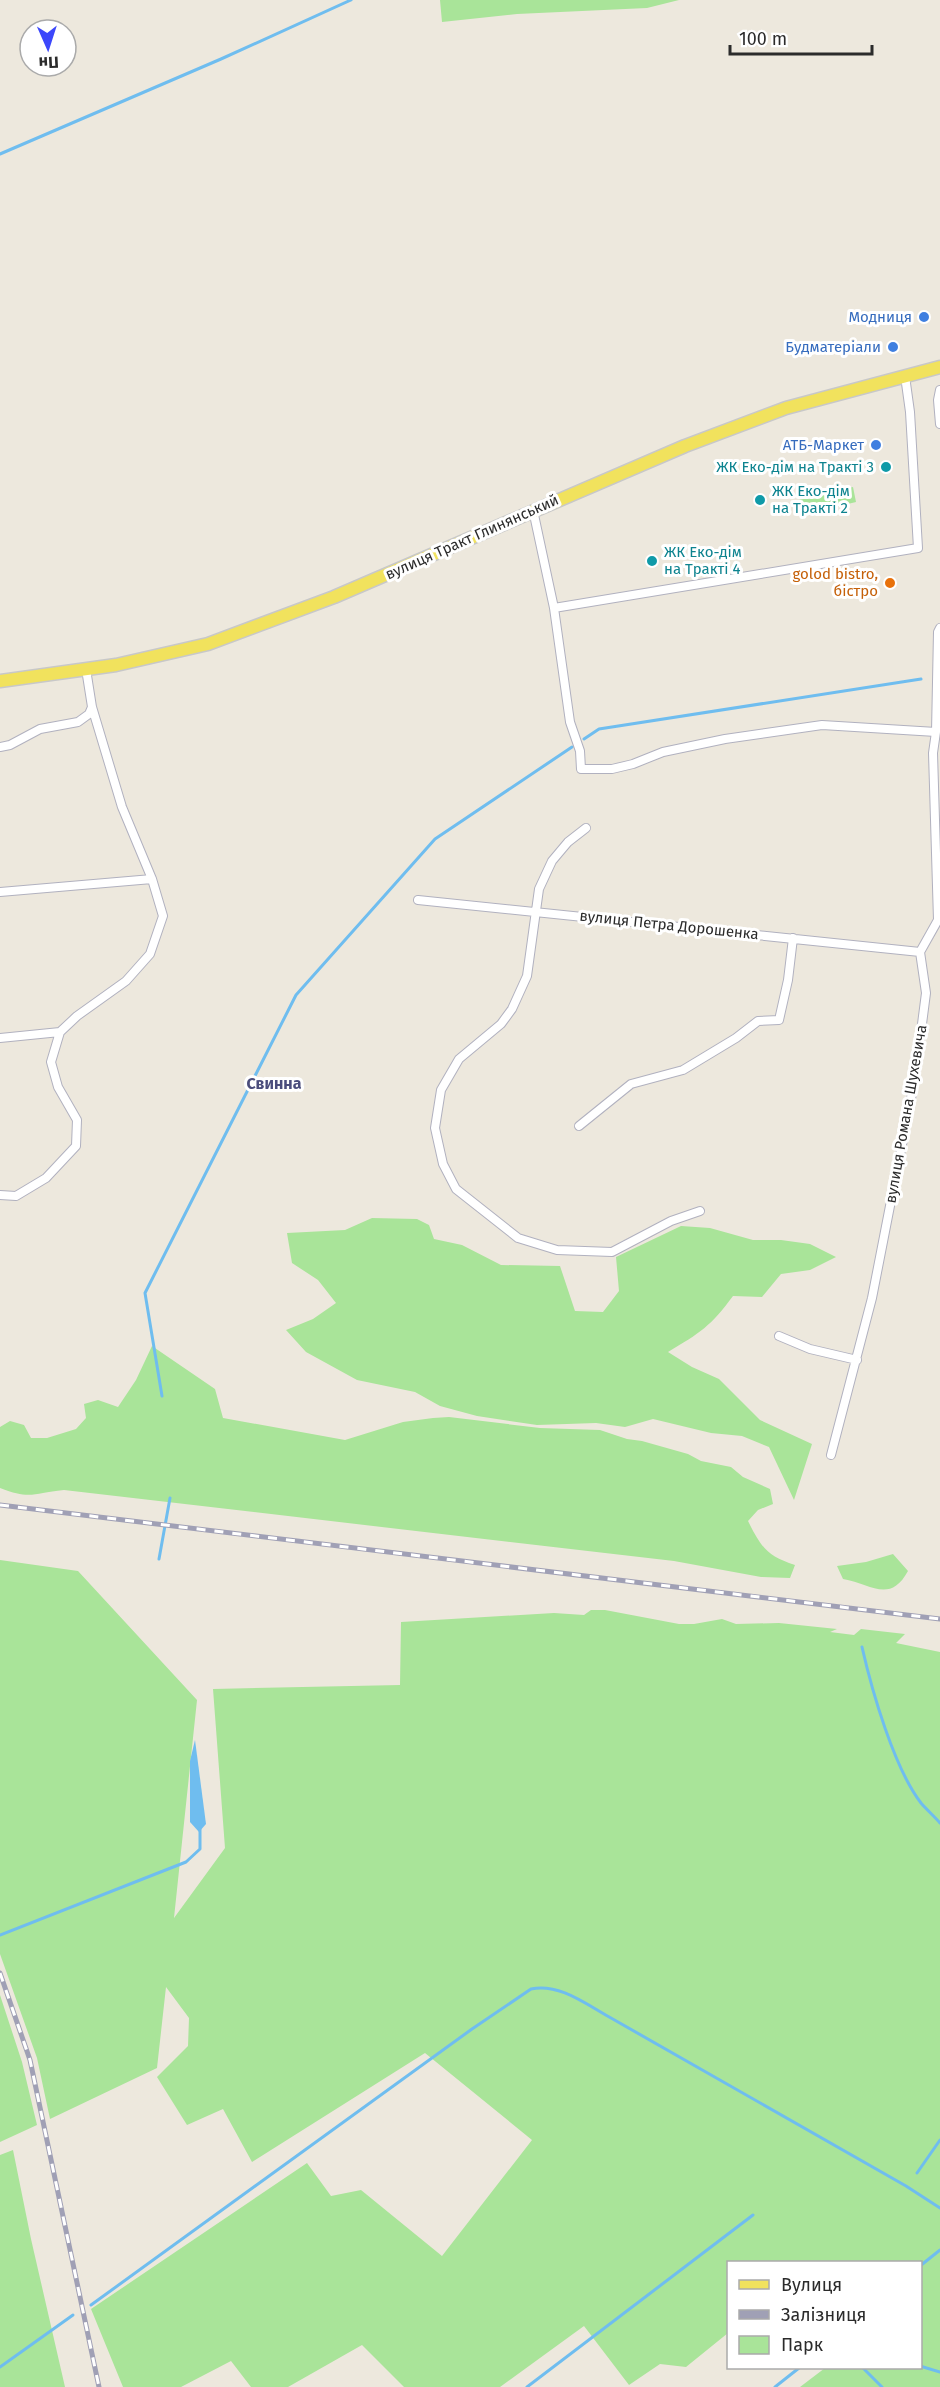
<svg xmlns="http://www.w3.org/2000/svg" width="940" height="2387" font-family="'Fira Sans',sans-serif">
<rect width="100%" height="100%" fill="#ede8dd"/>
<path fill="#a9e499" d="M440 0H679L647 8 517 14 442 22Z
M853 487 856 502 803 515 799 500Z
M372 1218 417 1219 429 1225 434 1239 462 1245 501 1265 560 1266 575 1311 603 1312 619 1291 616 1257 681 1226 710 1228 753 1240H781L810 1244 836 1257 810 1270 781 1274 762 1297 733 1296C711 1326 700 1333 668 1352L692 1367 719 1379 760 1420 812 1444 794 1500 769 1447 742 1436 711 1433 653 1419 625 1427 596 1423 537 1425 477 1416 440 1406 415 1392 357 1380 306 1352 286 1330 313 1319 336 1303 318 1280 292 1263 287 1233 345 1230Z
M152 1346 215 1389 223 1418 345 1440 403 1422 433 1418 449 1417 540 1428 600 1430 627 1439 642 1441 688 1454 701 1461 731 1467 743 1477 770 1489 773 1504 758 1510 748 1521C761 1547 767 1556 795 1565L790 1578 761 1577 674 1561 64 1490C33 1493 31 1500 0 1488V1427L10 1421 24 1425 31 1438H47L76 1429 86 1418 84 1404 98 1400 118 1407 136 1380Z
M893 1554 908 1571C890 1604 871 1584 843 1579L837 1566 866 1562Z
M0 1560 78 1571 197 1700 174 1918 225 1848 213 1689 400 1685 401 1622 554 1613 584 1615 591 1610H605L679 1624H694L722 1619 736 1624 779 1623 837 1629 830 1632 854 1635 861 1629 905 1634 896 1643 940 1652V2387H800L825 2368H920V2262H728V2333L686 2367 660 2364 629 2385 584 2326 500 2387H404L362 2345 288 2387H251L231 2361 181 2387H123L91 2309 307 2163 331 2196 361 2190 442 2256 532 2140 425 2053 252 2162 223 2109 187 2125 157 2077 188 2046 189 2018 166 1987 157 2068 50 2119 37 2058 0 1954Z
M0 1995 22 2062 37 2125 0 2142Z
M13 2150 31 2239 65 2387H0V2155Z"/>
<path fill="#6fbdef" d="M195 1740 206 1824 199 1832 190 1822V1761Z"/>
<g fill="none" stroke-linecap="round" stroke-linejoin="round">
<path stroke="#6fbdef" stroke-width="3" d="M0 154 221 59 351 0
M584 739 599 729 921 679
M162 1396 145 1293 296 995 435 839 572 747
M159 1559 170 1498
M862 1647C872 1691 894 1768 921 1803 927 1810 934 1816 940 1823
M0 1935 186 1862 200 1849V1829
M917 2173 940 2140
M920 2266 940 2250
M91 2305 472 2029 531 1989C560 1983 587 2005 611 2018L906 2186 940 2208
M920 2366 940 2372
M0 2367 73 2315
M863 2368 882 2387
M527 2387 753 2215
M775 2387 799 2368"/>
<g stroke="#b1b1bf" stroke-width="10">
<path id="street" d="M940 390 938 400 940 424
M533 510 554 608 570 722 580 751 581 769H612L633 764 663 752 725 739 822 725 936 732
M554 608 918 548 910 412 905 376
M0 747 10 745 40 729 78 722 89 714 92 707
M586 828 568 842 552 861 539 889 527 976 512 1009 501 1024 459 1059 441 1090 435 1128 443 1164 456 1189 518 1238 557 1250 612 1252 671 1221 700 1211
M0 892 152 879
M418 900 920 952
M0 1038 60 1032
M579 1126 631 1084 683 1070 736 1038 758 1021 779 1020 788 980 793 938
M0 1195 16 1196 46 1178 76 1146 77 1120 58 1087 51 1062 60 1032 77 1016 126 981 150 954 163 916 152 879 122 807 92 707 86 669
M779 1336 810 1349 857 1360
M831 1455 872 1298 915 1078 926 993 920 952 938 920 933 753 936 732 938 632 940 628"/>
</g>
<g stroke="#c8c8c8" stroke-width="15">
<path id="primary" d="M0 681 116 665 208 644 334 597 685 446 786 408 940 367"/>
</g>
<use href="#street" stroke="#fff" stroke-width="8"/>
<use href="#primary" stroke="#f1e25d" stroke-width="12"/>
<g stroke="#a0a0b5" stroke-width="5">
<path id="rail" d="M0 1505 940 1619
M0 1973 30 2060 99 2387"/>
</g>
<use href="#rail" stroke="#fff" stroke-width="3" stroke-dasharray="9" stroke-linecap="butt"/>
</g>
<g fill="#3f7fe0" stroke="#fff" stroke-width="2">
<circle cx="924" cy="317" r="6"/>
<circle cx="893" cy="347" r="6"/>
<circle cx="876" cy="445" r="6"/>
</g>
<g fill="#0f9aa8" stroke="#fff" stroke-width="2">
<circle cx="886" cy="467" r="6"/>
<circle cx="760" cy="500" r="6"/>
<circle cx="652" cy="561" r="6"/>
</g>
<circle fill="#e8710a" stroke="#fff" stroke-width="2" cx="890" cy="583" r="6"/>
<g text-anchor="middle" stroke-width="6" stroke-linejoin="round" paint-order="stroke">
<g font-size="15" fill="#366cbe" stroke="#fff" text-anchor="end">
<text x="912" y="322">Модниця</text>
<text x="881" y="352">Будматеріали</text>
<text x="864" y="450">АТБ-Маркет</text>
</g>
<g font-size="15" fill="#0d838f" stroke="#fff" text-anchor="start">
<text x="874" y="472" text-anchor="end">ЖК Еко-дім на Тракті 3</text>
<text x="772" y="496">ЖК Еко-дім<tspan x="772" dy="17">на Тракті 2</tspan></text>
<text x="664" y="557">ЖК Еко-дім<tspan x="664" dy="17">на Тракті 4</tspan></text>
</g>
<g font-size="15" fill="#2b2b2b" stroke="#fff">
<text transform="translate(472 537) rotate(-24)" y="5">вулиця Тракт Глинянський</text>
<text transform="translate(669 925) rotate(6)" y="5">вулиця Петра Дорошенка</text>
<text transform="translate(906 1114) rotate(-80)" y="5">вулиця Романа Шухевича</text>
</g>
<g font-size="15" fill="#c56008" stroke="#fff" text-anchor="end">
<text x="878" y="579">golod bistro,<tspan x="878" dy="17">бістро</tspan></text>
</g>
<g font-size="16" font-weight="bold" fill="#4b4d7c" stroke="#fff">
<text x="274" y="1089">Свинна</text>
</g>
</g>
<rect x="727" y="2261" width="195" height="108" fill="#ffffff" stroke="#aaaaaa" stroke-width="1.5"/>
<rect x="739" y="2280" width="30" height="9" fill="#f1e25d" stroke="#aaaaaa" stroke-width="1.5"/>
<text x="781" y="2291" font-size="18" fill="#2b2b2b">Вулиця</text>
<rect x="739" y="2310" width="30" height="9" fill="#a0a0b5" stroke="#aaaaaa" stroke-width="1.5"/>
<text x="781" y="2321" font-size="18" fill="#2b2b2b">Залізниця</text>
<rect x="739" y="2336" width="30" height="18" fill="#a9e499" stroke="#aaaaaa" stroke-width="1.5"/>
<text x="781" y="2351" font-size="18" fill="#2b2b2b">Парк</text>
<g transform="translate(48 48) rotate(177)"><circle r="28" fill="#ffffff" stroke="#aaaaaa" stroke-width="1.5"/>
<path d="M0-4.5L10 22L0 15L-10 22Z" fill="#3c47fb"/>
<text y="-9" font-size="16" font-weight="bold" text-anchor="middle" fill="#2b2b2b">Пн</text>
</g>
<path d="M730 45v9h142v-9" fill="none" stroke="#2b2b2b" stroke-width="3"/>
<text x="739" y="45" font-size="18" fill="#2b2b2b" stroke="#ffffff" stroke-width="4.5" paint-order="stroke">100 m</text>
</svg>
